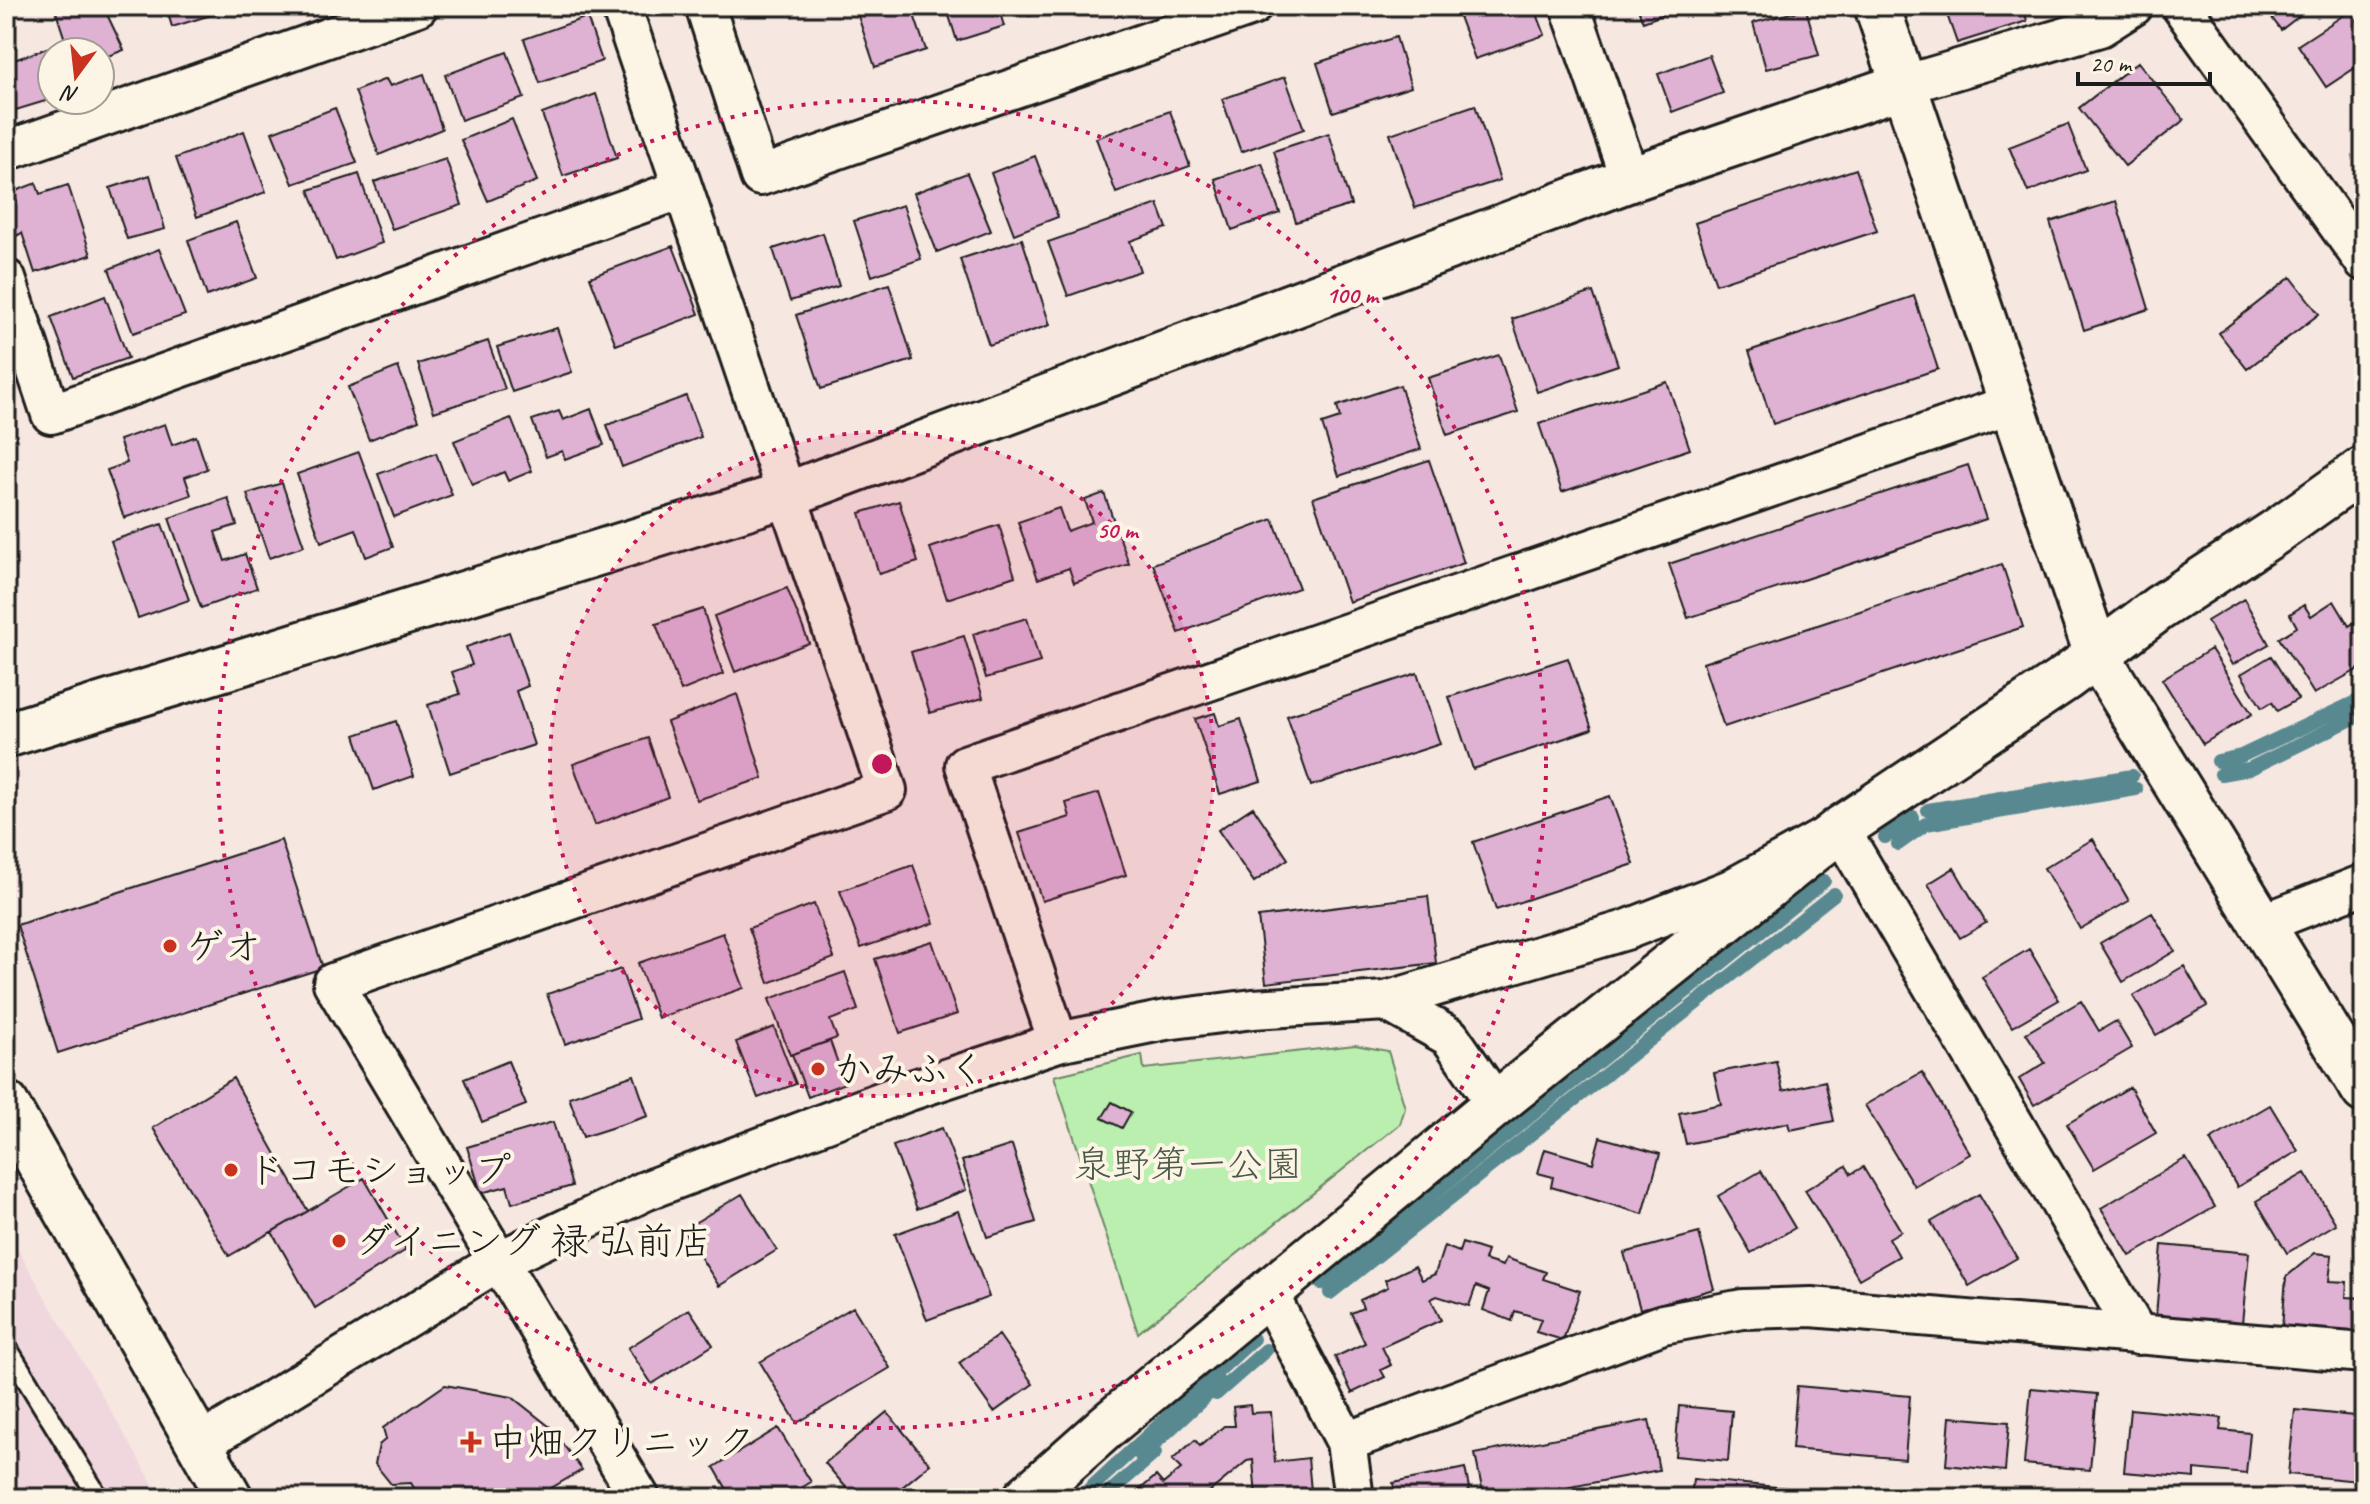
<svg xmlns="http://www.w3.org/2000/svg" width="2370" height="1504" font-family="Caveat,'Klee One',sans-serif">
<rect width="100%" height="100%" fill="#f6e7e1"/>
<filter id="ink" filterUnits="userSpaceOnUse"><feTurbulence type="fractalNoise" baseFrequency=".0125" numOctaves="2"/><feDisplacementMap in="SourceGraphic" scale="16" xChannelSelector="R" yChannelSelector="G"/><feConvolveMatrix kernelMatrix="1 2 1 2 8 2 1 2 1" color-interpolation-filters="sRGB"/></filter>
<g filter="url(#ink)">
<path fill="#efd7dd" d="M6 1229 161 1498H6Z"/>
<path fill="#bbefb0" stroke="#6c8666" stroke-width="2" d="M1355 1045 1388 1051 1405 1108 1400 1124 1138 1333 1054 1076 1142 1055 1144 1069Z"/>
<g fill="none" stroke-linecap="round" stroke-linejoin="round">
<path stroke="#598990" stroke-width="14" d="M2218 761 2241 756 2364 698
M2221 774 2249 769 2364 713
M1928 810 2132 776
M1885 837 1913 817
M1898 844 1926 824 2136 789
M1321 1283 1824 881
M1330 1293 1834 894
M1216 1394 1266 1350
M1141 1456 1220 1383
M1080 1498 1253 1339
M1103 1498 1155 1453"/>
</g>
<path fill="#dfb1d3" stroke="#1c1c1c" stroke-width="2" d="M62 6H103L124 50 100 59V52H69L55 9Z
M166 6H240L172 27Z
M859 6H911L926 50 875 67 855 7Z
M946 6H998L1004 26 957 41Z
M1026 6H1061L1029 16Z
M1472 6H1534L1545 35 1475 59 1457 11Z
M1637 6H1687L1643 22Z
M1944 6H2023L2027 21 1957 43Z
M2263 6H2312L2281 30Z
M1806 9 1819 55 1766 69 1753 23Z
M2350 11 2364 31V62L2326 87 2298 45Z
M587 17 602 61 540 83 524 39Z
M1396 37 1411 87 1333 112 1317 63Z
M50 47 52 99 6 113V63Z
M507 52 524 98 461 120 445 75Z
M1709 55 1723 93 1672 112 1658 74Z
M2138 62 2184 120 2125 166 2079 108Z
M424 74 442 129 379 155 355 91 386 79 390 86Z
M1285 77 1304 129 1241 152 1222 99Z
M596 94 617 158 563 176 542 114Z
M1475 105 1500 180 1415 208 1390 134Z
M335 108 357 163 293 184 272 132Z
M1170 111 1190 166 1116 193 1096 138Z
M512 119 537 181 488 201 461 140Z
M2068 124 2086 170 2028 192 2009 147Z
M244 131 266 192 197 217 176 158Z
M1329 133 1351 205 1296 222 1274 151Z
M1035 156 1058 217 1014 234 991 173Z
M446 159 462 205 392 229 374 182Z
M1262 163 1280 213 1232 230 1215 179Z
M1856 169 1877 231 1716 284 1695 223Z
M967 173 991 231 937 252 914 193Z
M359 174 382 243 336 260 309 190Z
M150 175 165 229 127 239 110 188Z
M36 183 40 194 68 185 91 255 35 273 22 233 16 236 6 206 17 202 13 192Z
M2116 201 2149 309 2084 330 2050 222Z
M1158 204 1167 228 1130 241 1140 271 1068 296 1048 242Z
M903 205 921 259 872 276 854 221Z
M236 222 257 278 207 296 188 240Z
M823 233 839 286 790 301 773 249Z
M1022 239 1050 325 989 345 960 259Z
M673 246 699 314 616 345 590 277Z
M159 249 185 315 133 333 109 269Z
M2291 277 2319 314 2247 369 2219 333Z
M889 284 913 360 821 389 796 315Z
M1593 292 1618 365 1537 392 1512 319Z
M105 296 128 358 73 377 51 317Z
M1914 296 1938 369 1773 424 1749 351Z
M557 328 572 372 512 392 497 347Z
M488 341 505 389 434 412 418 364Z
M1499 355 1518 412 1447 435 1428 378Z
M398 367 419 420 369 440 348 387Z
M1667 382 1690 449 1562 492 1539 424Z
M1400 385 1421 449 1339 476 1322 424 1340 418 1337 406Z
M686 396 701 437 622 467 607 425Z
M591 409 604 445 565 459 562 451 546 457 532 420 559 411 563 420Z
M511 418 532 471 508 481 504 472 472 485 454 441Z
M165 424 172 445 196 436 207 469 185 477 191 495 124 518 107 470 127 463 119 440Z
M359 452 393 547 366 557 356 529 321 542 297 474Z
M436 453 452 495 394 517 378 474Z
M1429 460 1464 563 1349 602 1313 498Z
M1968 465 1986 519 1688 618 1669 564Z
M282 483 304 546 269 558 247 494Z
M1104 493 1129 564 1074 583 1069 568 1038 579 1018 522 1059 508 1067 531 1092 522 1085 500Z
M228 498 237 525 215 532 225 561 245 554 257 588 201 608 169 518Z
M899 501 918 562 879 574 860 513Z
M1273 519 1299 588 1179 633 1153 564Z
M162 524 189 600 138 618 111 541Z
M999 525 1015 576 947 599 930 548Z
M2002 564 2023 627 1724 727 1703 663Z
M787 588 809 643 735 672 714 616Z
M2244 599 2269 644 2232 665 2207 621Z
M2334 601 2349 626 2358 620 2364 629V666L2314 694 2279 638 2297 627 2290 614 2304 605 2311 616Z
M703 609 723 674 681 691 656 624Z
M1027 618 1040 662 986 678 973 634Z
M509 632 528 686 516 691 534 745 450 773 428 705 460 694 452 672 472 665 466 647Z
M964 636 983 698 930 713 911 652Z
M2211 649 2252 714 2203 744 2162 679Z
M2271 656 2298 699 2277 711 2272 702 2262 708 2241 674Z
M1568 658 1592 729 1473 769 1449 697Z
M1417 673 1440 744 1311 786 1287 716Z
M737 694 763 778 697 800 667 722Z
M1215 713 1219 726 1241 719 1261 781 1220 794 1195 719Z
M396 721 414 776 374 790 355 735Z
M648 738 668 797 595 825 573 764Z
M1099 793 1126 875 1042 901 1019 833 1070 817 1066 803Z
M1610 796 1634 864 1496 910 1473 842Z
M1253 807 1288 859 1254 882 1218 830Z
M2093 839 2129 901 2080 929 2044 868Z
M281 840 323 968 58 1053 17 925Z
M913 865 934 923 861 948 840 891Z
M1954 868 1986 923 1960 938 1928 884Z
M1428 896 1436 963 1266 983 1258 917Z
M814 904 834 958 769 983 749 928Z
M2152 913 2175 951 2123 982 2100 943Z
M723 933 744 988 658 1018 638 963Z
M932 941 957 1014 900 1033 875 959Z
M2029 949 2059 1000 2012 1027 1982 977Z
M2184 966 2207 1006 2156 1035 2133 996Z
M621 969 638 1019 565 1044 547 994Z
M845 972 858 1010 830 1020 837 1038 790 1055 769 999Z
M2081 1001 2099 1031 2116 1021 2132 1048 2034 1105 2019 1079 2045 1063 2026 1033Z
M774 1027 796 1084 758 1098 736 1042Z
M830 1041 845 1083 808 1097 792 1054Z
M508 1061 526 1105 482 1122 464 1079Z
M1776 1061 1783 1091 1825 1081 1834 1121 1790 1130 1788 1123 1686 1144 1679 1113 1721 1104 1714 1073Z
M1922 1072 1970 1154 1914 1186 1865 1105Z
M634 1075 648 1116 583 1137 569 1097Z
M233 1078 308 1211 229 1256 153 1128Z
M2130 1087 2156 1133 2094 1169 2067 1124Z
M1112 1102 1131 1112 1122 1128 1102 1118Z
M2270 1105 2298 1151 2237 1187 2210 1140Z
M553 1122 572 1186 512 1203 507 1186 481 1193 467 1147Z
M942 1128 966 1190 917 1209 893 1146Z
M1600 1137 1660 1154 1643 1214 1551 1187 1553 1177 1538 1173 1545 1149 1593 1163Z
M1012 1145 1036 1222 987 1237 962 1161Z
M2186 1158 2215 1207 2130 1256 2101 1208Z
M1846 1166 1851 1174 1863 1167 1901 1231 1889 1238 1899 1256 1859 1279 1805 1190Z
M1761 1171 1795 1228 1751 1253 1718 1196Z
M2305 1173 2336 1224 2287 1253 2256 1201Z
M364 1178 406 1250 315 1308 272 1232Z
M742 1194 777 1250 719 1286 683 1230Z
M1979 1194 2017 1258 1969 1286 1931 1222Z
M958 1211 989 1297 927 1320 895 1234Z
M1699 1233 1714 1289 1640 1309 1624 1253Z
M1462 1243 1487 1251 1484 1260 1503 1266 1506 1258 1546 1272 1543 1279 1580 1291 1563 1340 1536 1332 1541 1319 1515 1311 1512 1321 1483 1310 1489 1291 1476 1286 1469 1306 1437 1296 1431 1299 1441 1320 1382 1347 1391 1365 1381 1370 1385 1377 1352 1393 1335 1357 1365 1343 1351 1313 1363 1308 1360 1300 1388 1287 1385 1280 1415 1266 1422 1280 1435 1274 1444 1246 1459 1252Z
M2162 1245 2249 1253 2242 1323 2156 1316Z
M2315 1253 2332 1255 2329 1281 2347 1282 2346 1297 2364 1298V1336L2282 1328 2286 1277Z
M853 1307 890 1368 797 1423 760 1362Z
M689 1309 713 1345 652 1384 628 1348Z
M999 1335 1033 1384 994 1412 959 1363Z
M445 1385 512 1397 550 1427 582 1470 534 1498H420L411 1483 391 1484 375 1464 379 1445 386 1439 383 1428Z
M1797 1386 1910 1396 1905 1459 1792 1449Z
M2031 1388 2097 1394 2090 1470 2024 1464Z
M1250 1405 1251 1413 1271 1412 1275 1462 1308 1458 1311 1491 1278 1494 1279 1498H1256L1253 1460 1247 1461 1202 1498H1142L1137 1492 1156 1476 1163 1484 1181 1469 1172 1460 1195 1440 1200 1446 1224 1426H1235L1233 1407Z
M1679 1406 1732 1411 1728 1461 1675 1456Z
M2130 1409 2222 1418 2220 1430 2250 1433 2246 1474 2195 1469V1478L2124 1472Z
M2295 1410 2364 1417 2358 1481 2288 1474Z
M887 1412 930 1464 889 1498H855L825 1463Z
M1950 1417 2009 1422 2005 1471 1946 1465Z
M1649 1420 1659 1470 1514 1498H1484L1475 1454Z
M778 1428 811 1482 785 1498H732L714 1467Z
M1465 1468 1471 1498H1396L1393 1483Z
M1693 1479 1808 1490 1807 1498H1691Z"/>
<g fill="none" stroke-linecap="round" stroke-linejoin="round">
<g stroke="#1c1c1c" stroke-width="24">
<path id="service" d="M6 1346 99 1498"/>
</g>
<g stroke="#1c1c1c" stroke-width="44">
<path id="minor" d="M621 6 887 790 333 983 640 1498
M705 6 760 176 1252 6
M1570 6 1630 179
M2181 6 2364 261
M1904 85 2100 27 2133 6
M6 151 418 6
M6 279 51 414 682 189
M2262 924 2364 884
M1386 1001 1626 930 1731 889 1840 829 2138 1335
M1058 1042 965 765 2012 404
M1268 1293 1346 1442 1354 1498
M1346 1442 1663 1324 1743 1309 1811 1307 2364 1353
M200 1444 499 1261 645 1191 909 1091 1058 1042 1166 1020 1253 1009 1386 1001 1450 1037 1496 1104"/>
</g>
<g stroke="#1c1c1c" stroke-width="50">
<path id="tertiary" d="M1877 6 2097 655 2364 1090
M6 735 789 494 1630 179 1904 85
M6 1104 230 1498
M1026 1498 1108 1425 1496 1104 1840 829 2066 678 2159 608 2274 533 2364 469"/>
</g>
<use href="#service" stroke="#fcf5e5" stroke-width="18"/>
<use href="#minor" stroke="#fcf5e5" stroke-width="38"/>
<use href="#tertiary" stroke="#fcf5e5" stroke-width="44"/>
</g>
</g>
<circle cx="882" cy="764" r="332" fill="#c2185b" fill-opacity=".12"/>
<g fill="none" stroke="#c2185b" stroke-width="4" stroke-dasharray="4 8">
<circle cx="882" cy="764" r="332"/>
<circle cx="882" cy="764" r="664"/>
</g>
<g fill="#c8321e" stroke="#fcf5e5" stroke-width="3">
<circle cx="170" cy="946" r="8"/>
<circle cx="818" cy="1069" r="8"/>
<circle cx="231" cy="1170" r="8"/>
<circle cx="339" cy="1241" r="8"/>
<path d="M467 1430h8v8h8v8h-8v8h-8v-8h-8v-8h8z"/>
</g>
<g text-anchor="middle" stroke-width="8" stroke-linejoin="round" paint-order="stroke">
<g font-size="38" fill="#1c1c1c" stroke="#fcf5e5" text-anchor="start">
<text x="186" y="959">ゲオ</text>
<text x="834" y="1082">かみふく</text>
<text x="247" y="1183">ドコモショップ</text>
<text x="355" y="1254">ダイニング 禄 弘前店</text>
<text x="489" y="1455">中畑クリニック</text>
</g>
<g font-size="38" fill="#4c5b48" stroke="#fcf5e5">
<text x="1188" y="1177">泉野第一公園</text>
</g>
</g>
<circle cx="882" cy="764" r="12" fill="#c2185b" stroke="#fcf5e5" stroke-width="4"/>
<g font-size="24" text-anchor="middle" font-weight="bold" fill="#c2185b" stroke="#fcf5e5" stroke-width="8" stroke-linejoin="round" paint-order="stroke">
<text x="1352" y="303">100 m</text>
<text x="1117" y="538">50 m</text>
</g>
<rect width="2370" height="1504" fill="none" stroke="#fcf5e5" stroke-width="32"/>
<rect x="16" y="16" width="2338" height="1472" fill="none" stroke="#1c1c1c" stroke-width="3" filter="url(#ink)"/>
<g transform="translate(76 76) rotate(195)"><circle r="38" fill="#fcf5e5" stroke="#a29e95" stroke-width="2"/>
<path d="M0-6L14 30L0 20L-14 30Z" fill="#c8321e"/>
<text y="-12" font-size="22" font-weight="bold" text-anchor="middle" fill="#1c1c1c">N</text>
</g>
<path d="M2078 72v12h132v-12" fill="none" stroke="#1c1c1c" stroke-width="4"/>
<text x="2090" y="72" font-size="24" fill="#1c1c1c" stroke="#fcf5e5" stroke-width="6" paint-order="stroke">20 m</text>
</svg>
